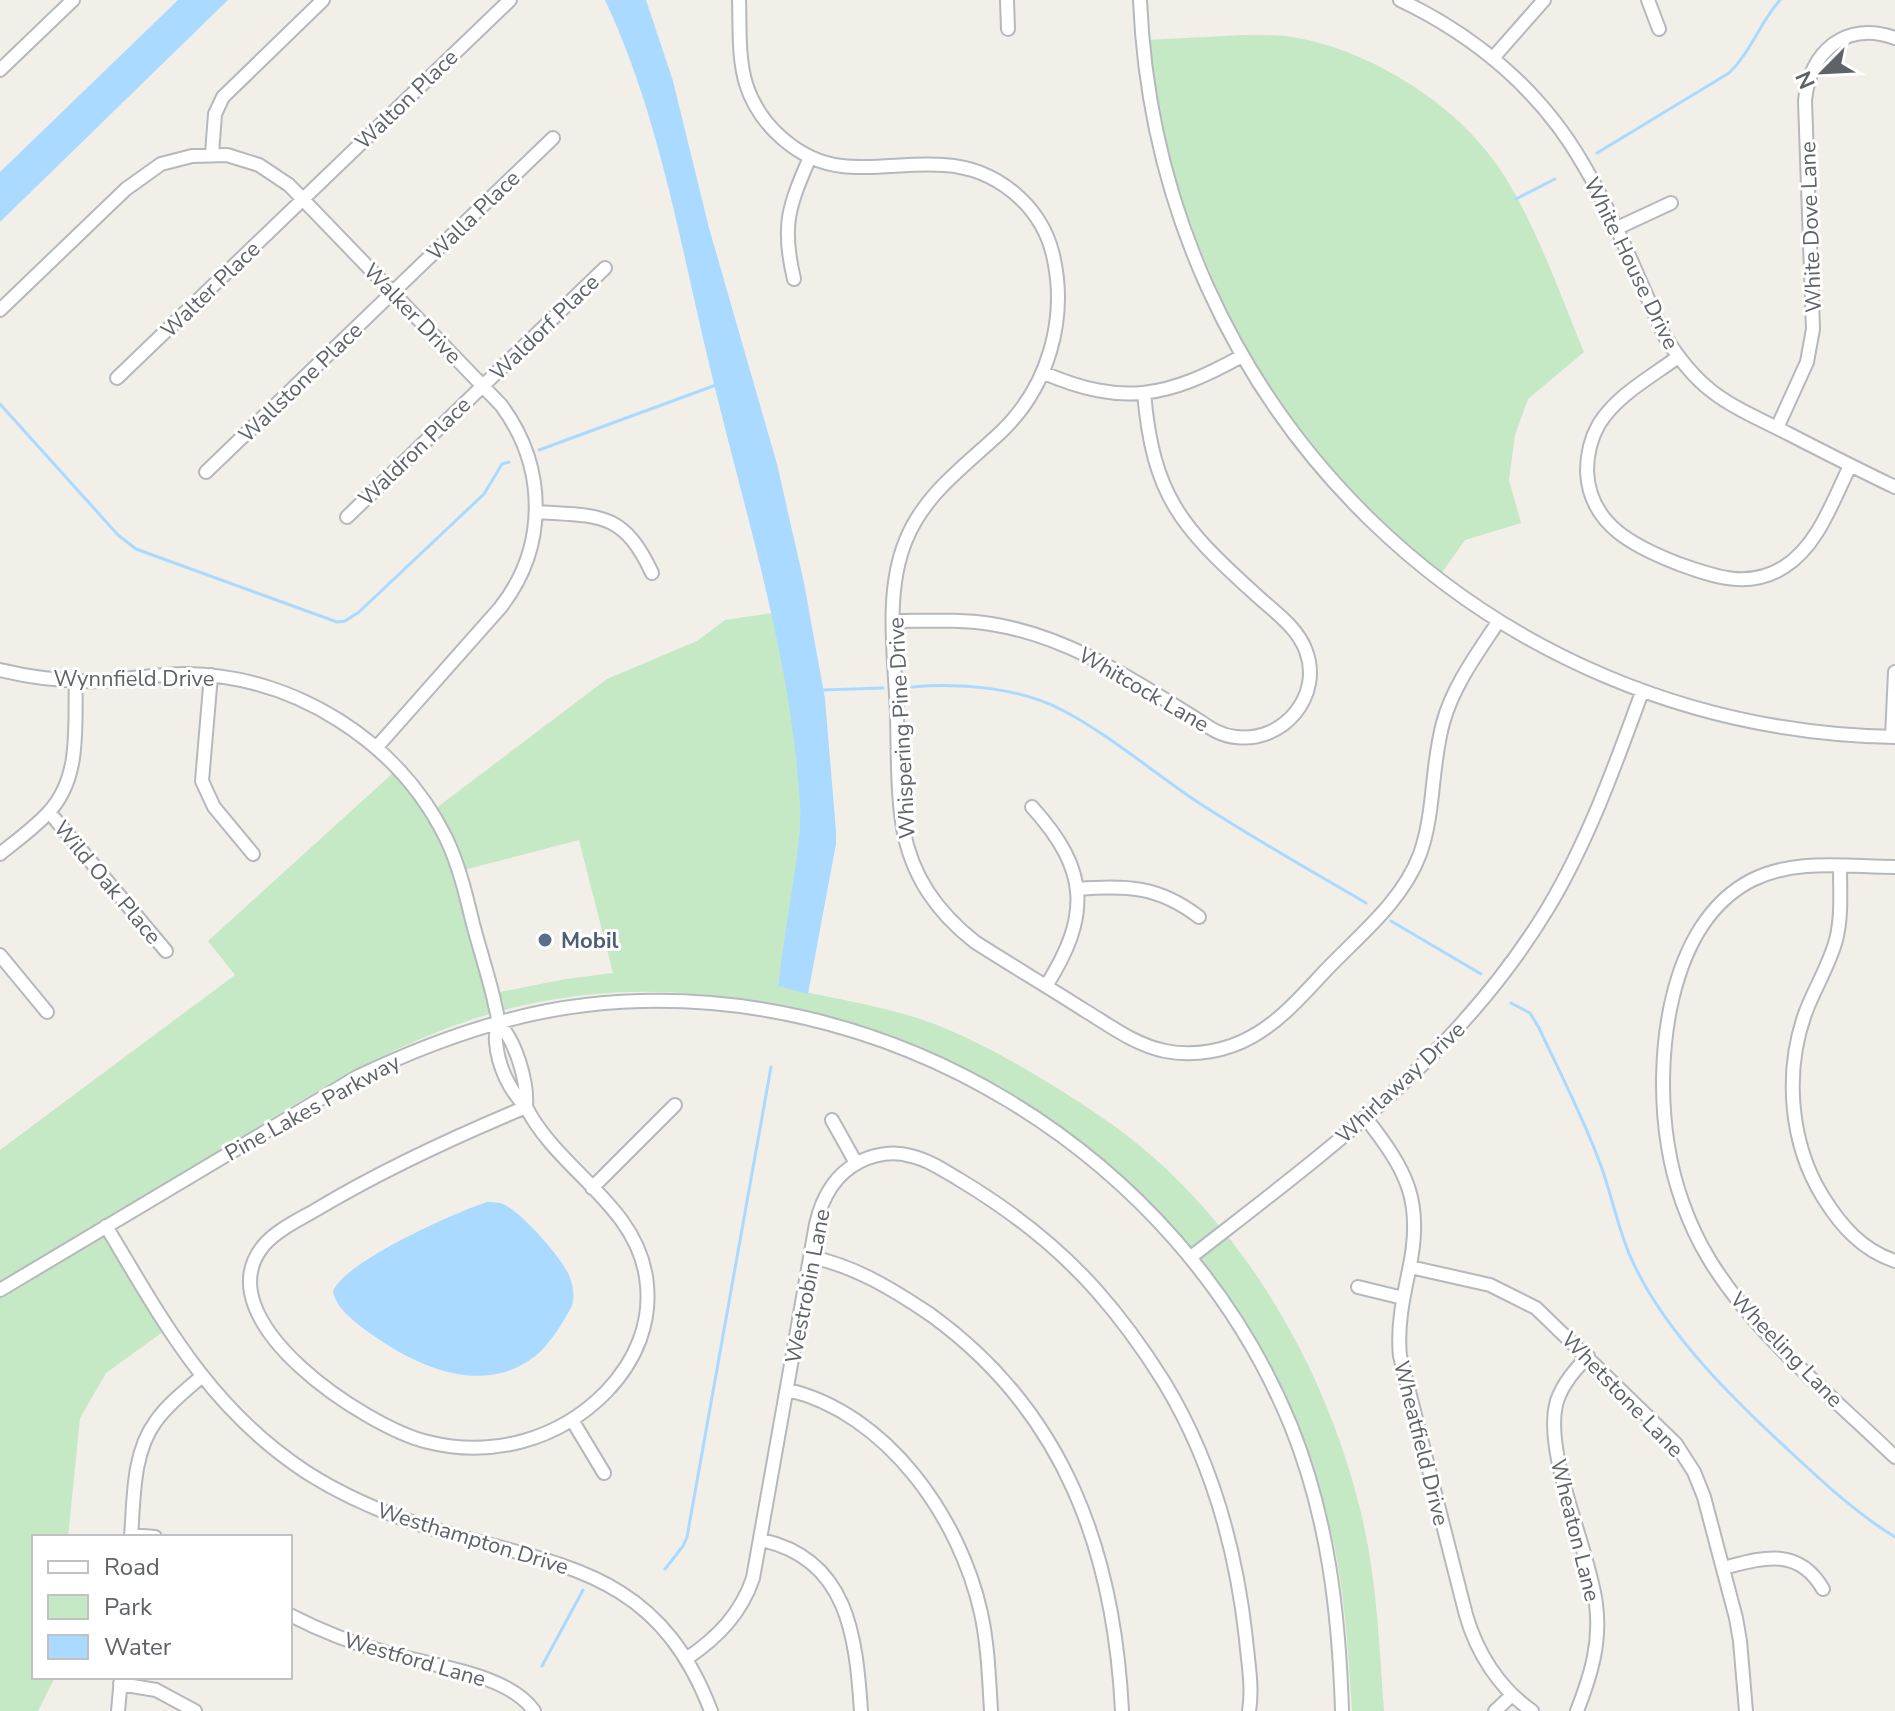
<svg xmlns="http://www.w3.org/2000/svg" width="1895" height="1711" font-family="'Nunito Sans',sans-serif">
<rect width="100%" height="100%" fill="#f1efe8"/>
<path fill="#c5e8c5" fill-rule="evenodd" d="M1243 35C1261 36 1280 34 1298 38 1373 52 1457 105 1499 168 1534 219 1560 295 1584 352L1528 399 1515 435 1509 480 1521 523 1465 540 1441 574C1388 529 1340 482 1296 427 1277 403 1263 376 1248 350 1213 287 1188 223 1168 154 1158 117 1153 78 1146 40Z
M773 613C784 677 799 743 800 808 801 867 786 928 778 986 831 999 886 1005 937 1025 970 1038 1003 1056 1034 1074 1075 1099 1117 1125 1153 1157 1256 1248 1329 1379 1361 1513 1377 1578 1379 1644 1384 1711H1352C1348 1650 1345 1587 1330 1528 1266 1276 1083 1086 831 1019 724 991 630 981 520 1006 407 1032 311 1094 214 1154 143 1197 71 1240 0 1283V1150L235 975 208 941 393 773 427 815 607 679 697 641 725 620ZM579 840 613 973 566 979 485 995 456 872Z
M104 1236 164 1331 106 1373 80 1418 68 1537H34V1677H54V1679L38 1711H0V1298Z"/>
<path fill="#aadaff" d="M178 0H228L0 222V172Z
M605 0H646L673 81 709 228 777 464 804 583 825 699 836 831V844L808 994 778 986C782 954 787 922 792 890 796 863 801 834 800 806 792 662 748 524 714 384 682 256 662 121 605 0Z
M487 1202C493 1202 500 1202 505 1205 523 1214 561 1257 569 1275 573 1285 575 1295 572 1306 563 1322 553 1339 540 1352 489 1398 421 1369 374 1336 359 1325 336 1310 333 1291 346 1261 454 1213 487 1202Z"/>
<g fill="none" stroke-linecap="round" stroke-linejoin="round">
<path stroke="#aadaff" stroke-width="3" d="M1597 153 1729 73C1751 52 1760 22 1780 0
M1516 199 1555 179
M0 404 118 535 136 549 337 622 345 621 359 612 484 494 502 464 509 462
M539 450 716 385
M912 687C960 683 1018 687 1062 710 1105 732 1152 771 1193 799 1249 836 1308 869 1366 903
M823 690 883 688
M1391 921 1481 974
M1511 1003 1530 1013 1539 1028C1560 1073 1584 1119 1601 1166 1612 1196 1618 1229 1631 1258 1664 1333 1737 1403 1796 1457 1827 1486 1859 1515 1895 1537
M665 1569 683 1546 687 1537 771 1067
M542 1666 583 1590"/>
<g stroke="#b5b8bc" stroke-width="16">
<path id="minor" d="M739 0C740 28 738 57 746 84 759 125 798 161 842 166 876 170 910 162 944 165 996 168 1041 205 1053 255 1068 319 1048 387 1001 432 965 466 925 493 906 540 884 593 895 658 897 714 898 752 897 791 903 828 912 877 937 912 975 942 1011 965 1048 987 1084 1010 1109 1025 1135 1045 1165 1051 1194 1057 1227 1051 1253 1036 1282 1020 1306 991 1329 967 1362 933 1403 900 1420 854 1435 812 1431 766 1443 723 1453 686 1477 654 1498 622
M1007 0 1008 29
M1140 0C1157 410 1485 730 1895 737
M1400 0C1476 36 1541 91 1583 164 1615 218 1638 278 1664 335 1701 395 1729 404 1789 434 1824 452 1859 470 1895 487
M1648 0 1659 29
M1493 58 1544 0
M0 70 73 0
M212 154 215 114 223 97 323 0
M1615 229 1671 203
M794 279C781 225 789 206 810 157
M0 310 126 189 161 164 192 156 227 155 259 165 289 185 501 405C547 467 548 547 500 608L376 748
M1678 357C1651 377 1617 395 1599 424 1591 438 1587 455 1587 471 1589 525 1635 547 1679 564 1715 577 1749 589 1784 567 1818 546 1833 500 1850 466
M1044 373C1123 407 1168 397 1242 356
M117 378 510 0
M1777 428 1807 362 1813 329 1805 101C1809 52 1846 20 1895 38
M206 472 553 138
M537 512C599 516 623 511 652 573
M347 517 605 268
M894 621C927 621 959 619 991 624 1068 636 1133 680 1198 720 1210 728 1221 736 1236 737 1283 743 1323 696 1306 651 1297 626 1272 610 1254 593 1180 526 1153 495 1144 393
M0 670C33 678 68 682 102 681 131 679 159 674 187 674 295 676 398 741 446 838 459 865 466 895 473 924 480 950 488 975 494 1000 495 1008 499 1017 498 1024 497 1030 495 1036 496 1042 498 1066 509 1090 526 1107 528 1083 516 1040 498 1023
M211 675 202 781 214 807 253 854
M1892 737 1895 672
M1032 807C1089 870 1091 915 1046 986
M49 812 166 951
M0 854C16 841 34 828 48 813 82 777 74 726 76 681
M1840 867C1840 891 1842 917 1836 940 1829 966 1814 989 1805 1014 1784 1073 1790 1144 1823 1197 1841 1226 1862 1250 1895 1261
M1895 867C1848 867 1796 858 1752 880 1666 924 1654 1062 1668 1146 1674 1185 1689 1226 1709 1259 1755 1335 1832 1396 1895 1457
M1078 889C1126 885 1159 886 1199 917
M0 955 47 1012
M526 1107C558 1170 635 1204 646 1277 653 1321 636 1361 606 1392 559 1440 492 1458 428 1442 368 1428 201 1320 264 1245 278 1229 301 1219 319 1208 386 1168 454 1137 526 1107Z
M1365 1117C1407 1171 1424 1201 1409 1270 1403 1299 1397 1326 1400 1356L1466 1615C1477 1653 1499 1688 1532 1711
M832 1120 856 1163
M592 1188 675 1105
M106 1226C164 1323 209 1408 306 1472 342 1495 381 1512 421 1525 551 1567 654 1562 711 1711
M811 1257C855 1266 894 1290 931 1315 1065 1412 1114 1552 1122 1711
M1191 1257C1324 1153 1459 1056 1548 908 1588 841 1615 766 1642 692
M1410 1267 1490 1285 1536 1308 1676 1444 1694 1472 1704 1497 1736 1618 1740 1641 1746 1711
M1358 1287 1403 1298
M0 1290 357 1077C428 1043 507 1014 586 1005 882 971 1179 1152 1291 1426 1328 1518 1339 1613 1342 1711
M788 1390C887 1413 960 1518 981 1613 988 1645 989 1678 991 1711
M572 1420 604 1473
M131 1535 155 1537
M131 1537C134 1500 132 1453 156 1421 168 1404 185 1391 201 1377
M762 1540C848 1559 856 1636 861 1711
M1723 1568C1762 1558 1798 1546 1823 1589
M290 1615C321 1631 354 1644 388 1653 430 1666 508 1673 534 1711
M686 1659C717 1638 741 1614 753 1578L816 1224C822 1198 834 1175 859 1162 875 1154 894 1151 911 1156 929 1160 945 1171 960 1180 1010 1210 1057 1246 1096 1290 1121 1318 1144 1350 1164 1382 1212 1461 1236 1548 1246 1639 1248 1662 1253 1688 1249 1711
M120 1684 156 1690 195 1711
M118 1711 121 1678
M1495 1711 1512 1695
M1577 1711C1591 1675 1601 1643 1596 1604 1589 1548 1542 1452 1557 1401 1563 1383 1575 1370 1588 1356"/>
</g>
<use href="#minor" stroke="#fff" stroke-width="12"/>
</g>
<circle fill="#5c6f8a" stroke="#fff" stroke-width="3" cx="545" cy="940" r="8"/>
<g text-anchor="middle" stroke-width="6" stroke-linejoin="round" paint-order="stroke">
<g font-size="22" fill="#5f6368" stroke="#fff">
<text transform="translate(406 99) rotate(-44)" y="8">Walton Place</text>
<text transform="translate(473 215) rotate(-44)" y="8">Walla Place</text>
<text transform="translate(1810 227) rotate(-92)" y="8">White Dove Lane</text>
<text transform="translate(1632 263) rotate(64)" y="8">White House Drive</text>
<text transform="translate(210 289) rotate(-44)" y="8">Walter Place</text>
<text transform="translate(413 313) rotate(46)" y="8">Walker Drive</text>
<text transform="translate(544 327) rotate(-44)" y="8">Waldorf Place</text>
<text transform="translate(300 382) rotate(-44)" y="8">Wallstone Place</text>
<text transform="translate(414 451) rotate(-44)" y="8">Waldron Place</text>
<text x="134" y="686">Wynnfield Drive</text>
<text transform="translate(1144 689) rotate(30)" y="8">Whitcock Lane</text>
<text transform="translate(901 728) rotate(-93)" y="8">Whispering Pine Drive</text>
<text transform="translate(108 882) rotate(50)" y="8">Wild Oak Place</text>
<text transform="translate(1400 1082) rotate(-43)" y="8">Whirlaway Drive</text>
<text transform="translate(312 1107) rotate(-29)" y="8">Pine Lakes Parkway</text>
<text transform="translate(807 1286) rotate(-79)" y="8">Westrobin Lane</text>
<text transform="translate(1787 1349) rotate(46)" y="8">Wheeling Lane</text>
<text transform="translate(1623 1394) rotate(46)" y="8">Whetstone Lane</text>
<text transform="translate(1422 1443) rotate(76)" y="8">Wheatfield Drive</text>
<text transform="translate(1576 1530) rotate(76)" y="8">Wheaton Lane</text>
<text transform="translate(473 1538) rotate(17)" y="8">Westhampton Drive</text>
<text transform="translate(415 1659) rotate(16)" y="8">Westford Lane</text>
</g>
<g font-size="22" font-weight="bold" fill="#4e5e75" stroke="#fff" text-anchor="start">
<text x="561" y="948">Mobil</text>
</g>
</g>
<rect x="32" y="1535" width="260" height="144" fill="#ffffff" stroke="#bfc1c3" stroke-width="2"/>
<rect x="48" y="1561" width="40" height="12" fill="#ffffff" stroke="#bfc1c3" stroke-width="2"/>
<text x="104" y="1575" font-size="24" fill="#5f6368">Road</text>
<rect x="48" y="1595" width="40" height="24" fill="#c5e8c5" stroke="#bfc1c3" stroke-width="2"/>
<text x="104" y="1615" font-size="24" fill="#5f6368">Park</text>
<rect x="48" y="1635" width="40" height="24" fill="#aadaff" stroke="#bfc1c3" stroke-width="2"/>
<text x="104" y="1655" font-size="24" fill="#5f6368">Water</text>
<g transform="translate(1823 72) rotate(246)" stroke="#ffffff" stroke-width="6" paint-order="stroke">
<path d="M0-6L14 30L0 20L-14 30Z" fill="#5f6368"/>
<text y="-12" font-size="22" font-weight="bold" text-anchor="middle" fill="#5f6368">N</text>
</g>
</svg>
